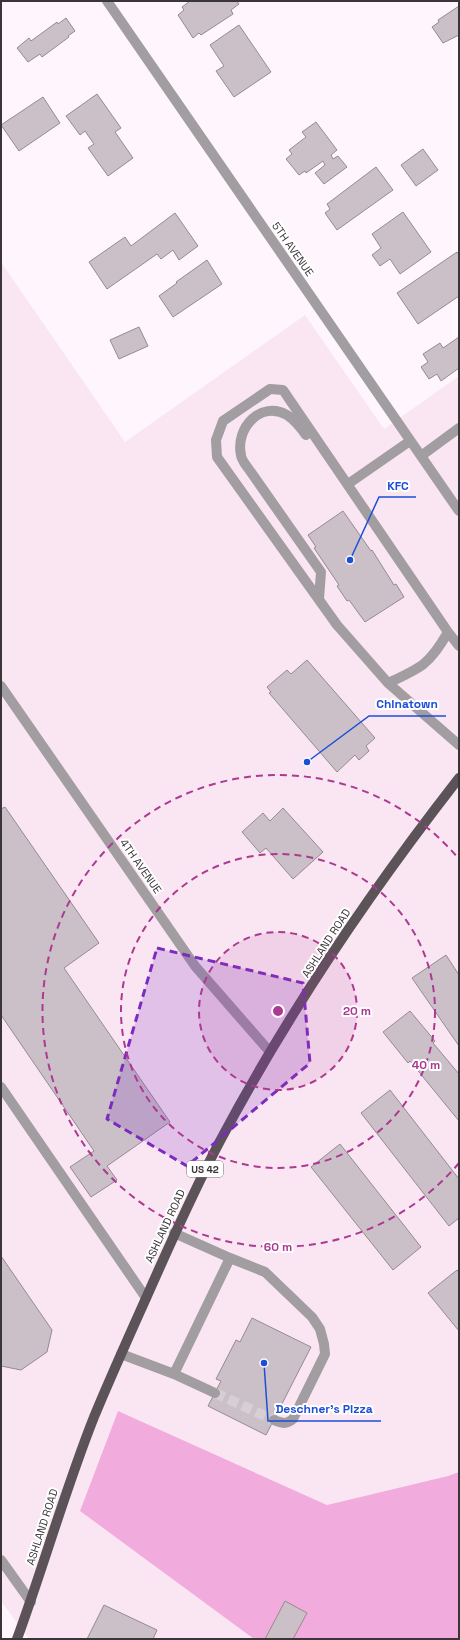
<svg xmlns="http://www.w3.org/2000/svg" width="460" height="1640" font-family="'Space Grotesk',sans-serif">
<rect width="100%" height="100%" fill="#fff5fc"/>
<path fill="#fae6f3" d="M1 262 125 442 305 315 384 429 459 376V1472L448 1476 327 1505 118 1411 80 1511 254 1639H29L1 1601Z"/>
<path fill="#f1abdc" d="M118 1411 327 1505 448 1476 459 1472V1639H254L80 1511Z"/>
<path fill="#ccc0c8" stroke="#968a92" d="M190 1H237L239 4 231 10 233 14 201 35 199 33 193 38 178 15 184 10 182 7Z
M459 6V35L443 43 432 27 439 22 438 20Z
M66 18 75 31 68 36 69 37 42 57 40 54 28 62 17 48 29 38 31 41 57 22 58 24Z
M239 25 271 72 234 97 216 71 224 66 210 45Z
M97 94 121 128 115 132 133 158 108 176 88 148 94 144 85 131 80 135 66 116Z
M43 97 60 123 19 151 1 125Z
M316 122 337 150 331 155 333 159 338 156 347 167 324 184 315 173 325 165 323 161 306 173 305 171 299 175 286 159 292 154 289 150 306 137 302 132Z
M423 149 438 170 416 186 401 165Z
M376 167 393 190 337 230 325 213 330 209 327 204Z
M403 212 431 252 400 274 390 259 380 266 372 255 381 248 372 234Z
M175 213 198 246 179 260 173 250 161 259 157 254 107 289 89 262 125 237 131 246Z
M457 252 459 255V296L418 324 397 293Z
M207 260 222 284 173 317 159 296 177 283 176 282Z
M139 327 148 346 119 359 110 340Z
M459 337V368L441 381 437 374 429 379 421 367 428 362 423 354 440 343 443 348Z
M343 511 371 551 372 550 394 585 396 584 404 597 365 622 349 600 347 601 337 586 339 585 314 548 316 547 308 535Z
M307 660 375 738 366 746 369 751 359 760 355 755 337 772 269 693 271 692 267 687 287 670 291 674Z
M5 807 99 943 64 968 170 1122 107 1166 117 1180 91 1197 70 1167 94 1151 1 1015V809Z
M283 808 323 852 293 879 266 848 260 853 242 832 263 813 270 821Z
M446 955 459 975V1046L412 978Z
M410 1011 435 1041 433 1043 459 1074V1121L410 1061 408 1063 383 1032Z
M390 1090 459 1179V1218L449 1226 361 1113Z
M340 1144 421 1247 393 1270 311 1167Z
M1 1256 52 1330 47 1352 21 1370 1 1366Z
M457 1270 459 1273V1331L428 1293Z
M252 1318 311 1347 266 1435 208 1406 221 1381 216 1379 236 1340 240 1342Z
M285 1601 307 1613 293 1639H265Z
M104 1605 157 1630 153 1639H87Z"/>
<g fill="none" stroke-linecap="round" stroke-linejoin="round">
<path stroke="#d8cfd5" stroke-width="10" stroke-dasharray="10 5" stroke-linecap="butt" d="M215 1393 274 1420"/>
<path stroke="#a29da0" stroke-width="10" d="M107 1 459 511
M306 435C301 428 295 420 287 415 261 400 235 428 241 455 241 459 245 464 248 468L321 572 319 599
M421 456 459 428
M348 484 410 441
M459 646 448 632 283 390 270 389 223 421 216 440 217 457 337 625 388 683 459 745
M388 683C421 668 430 664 448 632
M1 686 195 966 270 1052
M1 1087 146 1298
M230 1258 265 1272 312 1317 320 1329 324 1344 325 1354 293 1419C286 1425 282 1423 274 1420
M121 1354 174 1374 230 1258 174 1233
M174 1374 215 1393
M1 1560 31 1602"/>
<path stroke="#5c5359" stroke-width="10" d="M17 1639C44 1565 65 1490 94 1417 111 1376 129 1336 147 1296 170 1244 193 1192 220 1141 288 1013 370 892 459 778"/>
</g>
<path fill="#7b2cbf" fill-opacity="0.2" stroke="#7b2cbf" stroke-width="3" stroke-dasharray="8 5" stroke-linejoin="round" d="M157 948 303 983 310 1063 187 1166 107 1119Z"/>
<circle cx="278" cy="1011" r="79" fill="#ac3992" fill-opacity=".12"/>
<g fill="none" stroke="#ac3992" stroke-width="2" stroke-dasharray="7 5">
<circle cx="278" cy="1011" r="79"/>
<circle cx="278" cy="1011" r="157"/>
<path d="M459 1163A236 236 0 1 1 459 859"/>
</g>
<g text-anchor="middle" stroke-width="4" stroke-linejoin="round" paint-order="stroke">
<rect fill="#fff" stroke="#757274" stroke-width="1" x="187" y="1161" width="36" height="16" rx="3"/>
<g font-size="10" font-weight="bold" fill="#3a3538">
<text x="205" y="1173">US 42</text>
</g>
<g font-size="11" fill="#3a3538" stroke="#fff">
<text transform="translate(293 249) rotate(55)" y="4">5TH AVENUE</text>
<text transform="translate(141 866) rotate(55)" y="4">4TH AVENUE</text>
<text transform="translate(326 943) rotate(-57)" y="4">ASHLAND ROAD</text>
<text transform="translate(165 1226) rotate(-65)" y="4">ASHLAND ROAD</text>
<text transform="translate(42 1527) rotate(-72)" y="4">ASHLAND ROAD</text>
</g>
</g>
<circle cx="278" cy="1011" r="6" fill="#ac3992" stroke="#fff" stroke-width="2"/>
<g font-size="12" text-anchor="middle" font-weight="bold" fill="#ac3992" stroke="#fff" stroke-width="4" stroke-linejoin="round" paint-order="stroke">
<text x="357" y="1015">20 m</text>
<text x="426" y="1069">40 m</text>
<text x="278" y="1251">60 m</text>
</g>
<path fill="none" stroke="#1d4ed8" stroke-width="1.5" d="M350 560L379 497H416M307 762L369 716H446M264 1363L268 1421H381"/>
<g fill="#1d4ed8" stroke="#fff" stroke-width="1.5">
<circle cx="350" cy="560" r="4"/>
<circle cx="307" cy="762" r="4"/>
<circle cx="264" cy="1363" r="4"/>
</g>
<g font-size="12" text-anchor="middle" font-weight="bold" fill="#1d4ed8" stroke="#fff" stroke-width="4" stroke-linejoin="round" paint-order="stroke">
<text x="398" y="490">KFC</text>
<text x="407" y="708">Chinatown</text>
<text x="324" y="1413">Deschner's Pizza</text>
</g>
<rect width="460" height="1640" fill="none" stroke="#3a3538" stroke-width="4"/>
</svg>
